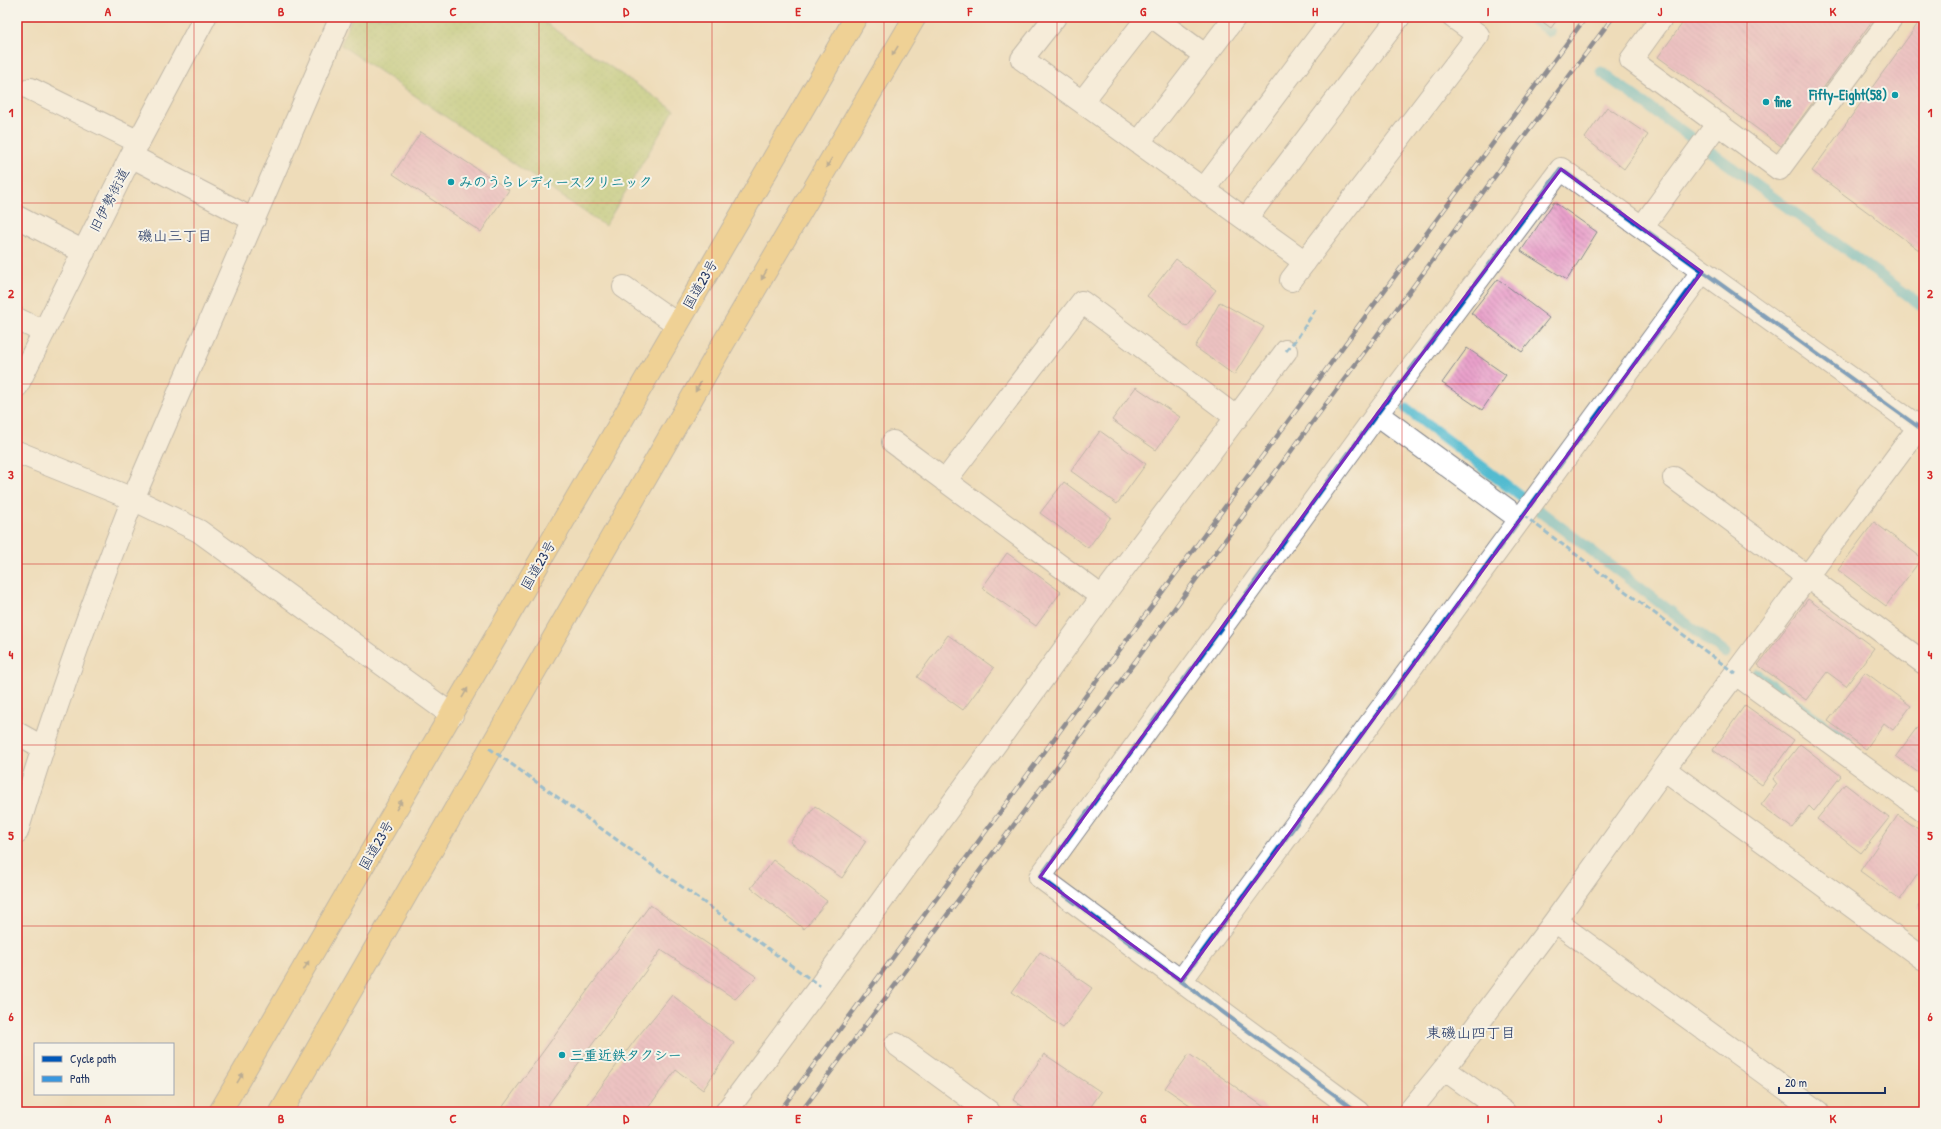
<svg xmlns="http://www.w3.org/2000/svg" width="1941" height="1129" font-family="'Patrick Hand','Klee One',sans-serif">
<defs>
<pattern id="park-dots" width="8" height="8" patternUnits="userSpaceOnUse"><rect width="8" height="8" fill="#aac76d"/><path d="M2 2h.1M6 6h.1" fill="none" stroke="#92ab61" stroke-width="1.8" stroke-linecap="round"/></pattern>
<pattern id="building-back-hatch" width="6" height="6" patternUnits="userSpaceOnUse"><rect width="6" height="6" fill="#e9a0ca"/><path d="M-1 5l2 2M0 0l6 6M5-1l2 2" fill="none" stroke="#bc83a7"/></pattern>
</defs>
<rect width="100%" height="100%" fill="#f7f3e8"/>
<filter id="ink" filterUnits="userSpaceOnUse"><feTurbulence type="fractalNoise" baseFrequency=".025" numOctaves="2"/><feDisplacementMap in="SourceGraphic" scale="8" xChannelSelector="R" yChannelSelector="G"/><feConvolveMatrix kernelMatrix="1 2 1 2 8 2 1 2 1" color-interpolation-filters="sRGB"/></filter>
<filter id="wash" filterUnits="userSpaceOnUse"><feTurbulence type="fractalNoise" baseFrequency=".012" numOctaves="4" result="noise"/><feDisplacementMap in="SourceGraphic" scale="16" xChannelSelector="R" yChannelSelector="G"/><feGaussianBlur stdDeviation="0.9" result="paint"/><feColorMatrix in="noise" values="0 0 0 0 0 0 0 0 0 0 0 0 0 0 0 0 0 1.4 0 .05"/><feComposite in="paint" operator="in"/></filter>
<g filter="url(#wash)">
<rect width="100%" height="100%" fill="#eedcb9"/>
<path fill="url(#park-dots)" stroke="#627b66" d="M352 17H537L674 110 605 226 341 45Z"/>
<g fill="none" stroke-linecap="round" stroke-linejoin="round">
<path stroke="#52bbd0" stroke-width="11" d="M1530 17 1550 32
M1601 72 1924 307
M1407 409 1725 653
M1756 674 1847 742"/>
</g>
<g id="blocks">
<path fill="url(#building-back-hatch)" d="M1536 17H1559L1551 28Z
M1687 17H1875L1781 146 1658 57Z
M1922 18 1924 19V242L1919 250 1812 171Z
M1607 107 1648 135 1624 169 1585 138Z
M421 132 509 190 481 232 393 174Z
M1554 202 1597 232 1567 280 1521 251Z
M1176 259 1216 290 1187 327 1147 296Z
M1498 279 1549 318 1522 352 1471 313Z
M1220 302 1264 327 1234 375 1195 347Z
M1467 348 1506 375 1482 410 1442 383Z
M1136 387 1180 417 1156 450 1112 420Z
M1100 431 1146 464 1117 504 1071 471Z
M1064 482 1111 517 1088 548 1040 513Z
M1874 522 1922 558 1886 606 1838 570Z
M1007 553 1061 592 1036 626 982 588Z
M1808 599 1874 648 1846 686 1827 672 1806 700 1758 665Z
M948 635 994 668 963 710 917 677Z
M1865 672 1911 706 1893 730 1884 723 1866 749 1828 721Z
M1745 705 1794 740 1762 785 1713 750Z
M1924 718V777L1896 756Z
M1800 744 1841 776 1814 811 1809 806 1792 828 1761 805 1777 784 1773 779Z
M1845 784 1889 818 1861 853 1817 819Z
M815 806 866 841 842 878 790 842Z
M1898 815 1924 833V865L1900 900 1860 871Z
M773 860 827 901 804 929 751 888Z
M1924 898V912L1918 907Z
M650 905 757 977 735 999 661 950 543 1112H499Z
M1040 952 1092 988 1063 1028 1012 992Z
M672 995 734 1043 703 1090 676 1070 645 1112H586L584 1110 635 1040Z
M1044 1054 1101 1092 1087 1112H1031L1013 1100Z
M1189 1054 1271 1112H1200L1165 1088Z"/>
</g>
</g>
<g filter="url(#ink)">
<use href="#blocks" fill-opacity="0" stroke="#84868c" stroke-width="1"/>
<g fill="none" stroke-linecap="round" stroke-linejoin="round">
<g stroke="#84868c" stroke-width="24">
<path id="minor" d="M1055 17 1022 59 1305 262
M1153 17 1206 56
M1662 17 1631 60 1779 169 1892 17
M31 89 139 142
M1082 102 1148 17
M1139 142 1235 17
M131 156 254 220
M1204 189 1334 17
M17 217 84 252
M1246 219 1399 17
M1642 227 1718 123
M1291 280 1478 35 1453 17
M624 287 677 324
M17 319 44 332
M17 386 131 156 205 17
M1377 414 1520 519
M893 442 1102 597
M17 452 133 499 199 531 452 715
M1674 478 1924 663
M945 481 1082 302 1237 418
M1736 674 1924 811
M17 733 42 747
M1664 769 1924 959
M17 832C50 719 90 609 133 499L341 17
M1555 921 1818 1112
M1181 981 1702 272
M896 1044 989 1112
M1444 1069 1504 1112
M726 1112 820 986 1102 597 1286 351
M1358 1112 1040 877 1377 414 1561 169 1924 431
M1409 1112 1444 1069 1555 921 1664 769 1919 427"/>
</g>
<g stroke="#84868c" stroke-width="24">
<path id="highway" d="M220 1112 856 17
M281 1112 724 342 915 17"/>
</g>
<use href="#minor" stroke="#fff" stroke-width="22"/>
<use href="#highway" stroke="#f0c369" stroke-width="22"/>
<g stroke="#1b2f5e" stroke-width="4.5">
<path id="rail" d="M779 1112 1586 17
M801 1112 1613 17"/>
</g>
<use href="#rail" stroke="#f7f3e8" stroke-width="3" stroke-dasharray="9" stroke-linecap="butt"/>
<path stroke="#3a97de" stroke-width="3" stroke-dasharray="6 3" stroke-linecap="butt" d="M1286 351 1298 337 1317 307
M1523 515 1736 674
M489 748 820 986"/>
<g stroke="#f7f3e8" stroke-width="6">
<path id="cycleway" d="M1181 981 1702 272
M1358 1112 1040 877 1377 414 1561 169 1924 431"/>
</g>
<use href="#cycleway" stroke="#0057b8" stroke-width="4"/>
</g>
<defs><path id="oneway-solid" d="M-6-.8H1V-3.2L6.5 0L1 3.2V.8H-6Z"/></defs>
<g fill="#7b7263">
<use href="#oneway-solid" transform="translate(895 51) rotate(121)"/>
<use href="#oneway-solid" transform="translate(829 163) rotate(121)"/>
<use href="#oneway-solid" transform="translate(764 275) rotate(120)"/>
<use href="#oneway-solid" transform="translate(698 387) rotate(120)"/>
<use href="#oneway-solid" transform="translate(465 693) rotate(-60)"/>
<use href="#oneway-solid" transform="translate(399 805) rotate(-60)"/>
<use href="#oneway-solid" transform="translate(306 966) rotate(-60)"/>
<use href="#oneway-solid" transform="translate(240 1078) rotate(-60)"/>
</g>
</g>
<path d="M0 0H1941V1129H0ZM1561 169 1702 272 1181 981 1040 877 1377 414Z" fill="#eedcb9" fill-opacity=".55" fill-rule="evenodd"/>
<path fill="none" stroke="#7b2cbf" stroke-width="3" stroke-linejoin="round" d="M1561 169 1702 272 1181 981 1040 877 1377 414Z"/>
<path fill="none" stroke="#d62828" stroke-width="1" stroke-opacity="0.55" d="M194 17V1112M367 17V1112M539 17V1112M712 17V1112M884 17V1112M1057 17V1112M1229 17V1112M1402 17V1112M1574 17V1112M1747 17V1112M17 203H1924M17 384H1924M17 564H1924M17 745H1924M17 926H1924"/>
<g fill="#0f9aa8" stroke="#f7f3e8" stroke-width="1.5">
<circle cx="1895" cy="95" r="4"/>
<circle cx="1766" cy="102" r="4"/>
<circle cx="451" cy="182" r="4"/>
<circle cx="562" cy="1055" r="4"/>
</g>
<g text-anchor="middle" stroke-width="4" stroke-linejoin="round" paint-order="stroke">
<g font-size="14" font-weight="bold" fill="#0d838f" stroke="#f7f3e8" text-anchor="start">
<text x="1887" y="100" text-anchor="end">Fifty-Eight(58)</text>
<text x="1774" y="107">fine</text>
<text x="459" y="187">みのうらレディースクリニック</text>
<text x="570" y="1060">三重近鉄タクシー</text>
</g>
<g font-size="14" fill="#1b2f5e" stroke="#f7f3e8">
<text transform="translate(109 200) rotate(-63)" y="5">旧伊勢街道</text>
<text transform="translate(700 284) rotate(-60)" y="5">国道23号</text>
<text transform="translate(538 565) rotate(-60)" y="5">国道23号</text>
<text transform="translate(376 845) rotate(-60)" y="5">国道23号</text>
</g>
<g font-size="15" fill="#1b2f5e" stroke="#f7f3e8">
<text x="175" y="241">磯山三丁目</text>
<text x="1471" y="1038">東磯山四丁目</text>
</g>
</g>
<rect width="1941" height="1129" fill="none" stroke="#f7f3e8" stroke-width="44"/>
<rect x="34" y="1043" width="140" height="52" fill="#f7f3e8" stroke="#9fa5b1"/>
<rect x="42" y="1056" width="20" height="6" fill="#0057b8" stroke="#9fa5b1"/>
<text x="70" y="1063" font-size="12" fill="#1b2f5e">Cycle path</text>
<rect x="42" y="1076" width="20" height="6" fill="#3a97de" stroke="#9fa5b1"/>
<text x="70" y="1083" font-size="12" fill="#1b2f5e">Path</text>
<path d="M1779 1087v6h106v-6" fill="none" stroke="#1b2f5e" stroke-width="2"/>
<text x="1785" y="1087" font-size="12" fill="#1b2f5e" stroke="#f7f3e8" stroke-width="3" paint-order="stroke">20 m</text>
<rect x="22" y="22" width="1897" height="1085" fill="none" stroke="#d62828" stroke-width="1.5"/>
<g font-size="13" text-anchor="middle" font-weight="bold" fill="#d62828">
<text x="108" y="16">A</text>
<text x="281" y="16">B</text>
<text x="453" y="16">C</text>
<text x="626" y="16">D</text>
<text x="798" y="16">E</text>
<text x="970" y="16">F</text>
<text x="1143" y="16">G</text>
<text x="1315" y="16">H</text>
<text x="1488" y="16">I</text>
<text x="1660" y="16">J</text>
<text x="1833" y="16">K</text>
<text x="11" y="117">1</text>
<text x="1930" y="117">1</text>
<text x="11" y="298">2</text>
<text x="1930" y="298">2</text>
<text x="11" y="479">3</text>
<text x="1930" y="479">3</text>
<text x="11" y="659">4</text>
<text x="1930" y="659">4</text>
<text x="11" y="840">5</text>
<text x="1930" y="840">5</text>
<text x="11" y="1021">6</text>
<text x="1930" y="1021">6</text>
<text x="108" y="1123">A</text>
<text x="281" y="1123">B</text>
<text x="453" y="1123">C</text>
<text x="626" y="1123">D</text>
<text x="798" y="1123">E</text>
<text x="970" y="1123">F</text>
<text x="1143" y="1123">G</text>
<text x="1315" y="1123">H</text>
<text x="1488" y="1123">I</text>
<text x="1660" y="1123">J</text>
<text x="1833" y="1123">K</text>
</g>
</svg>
